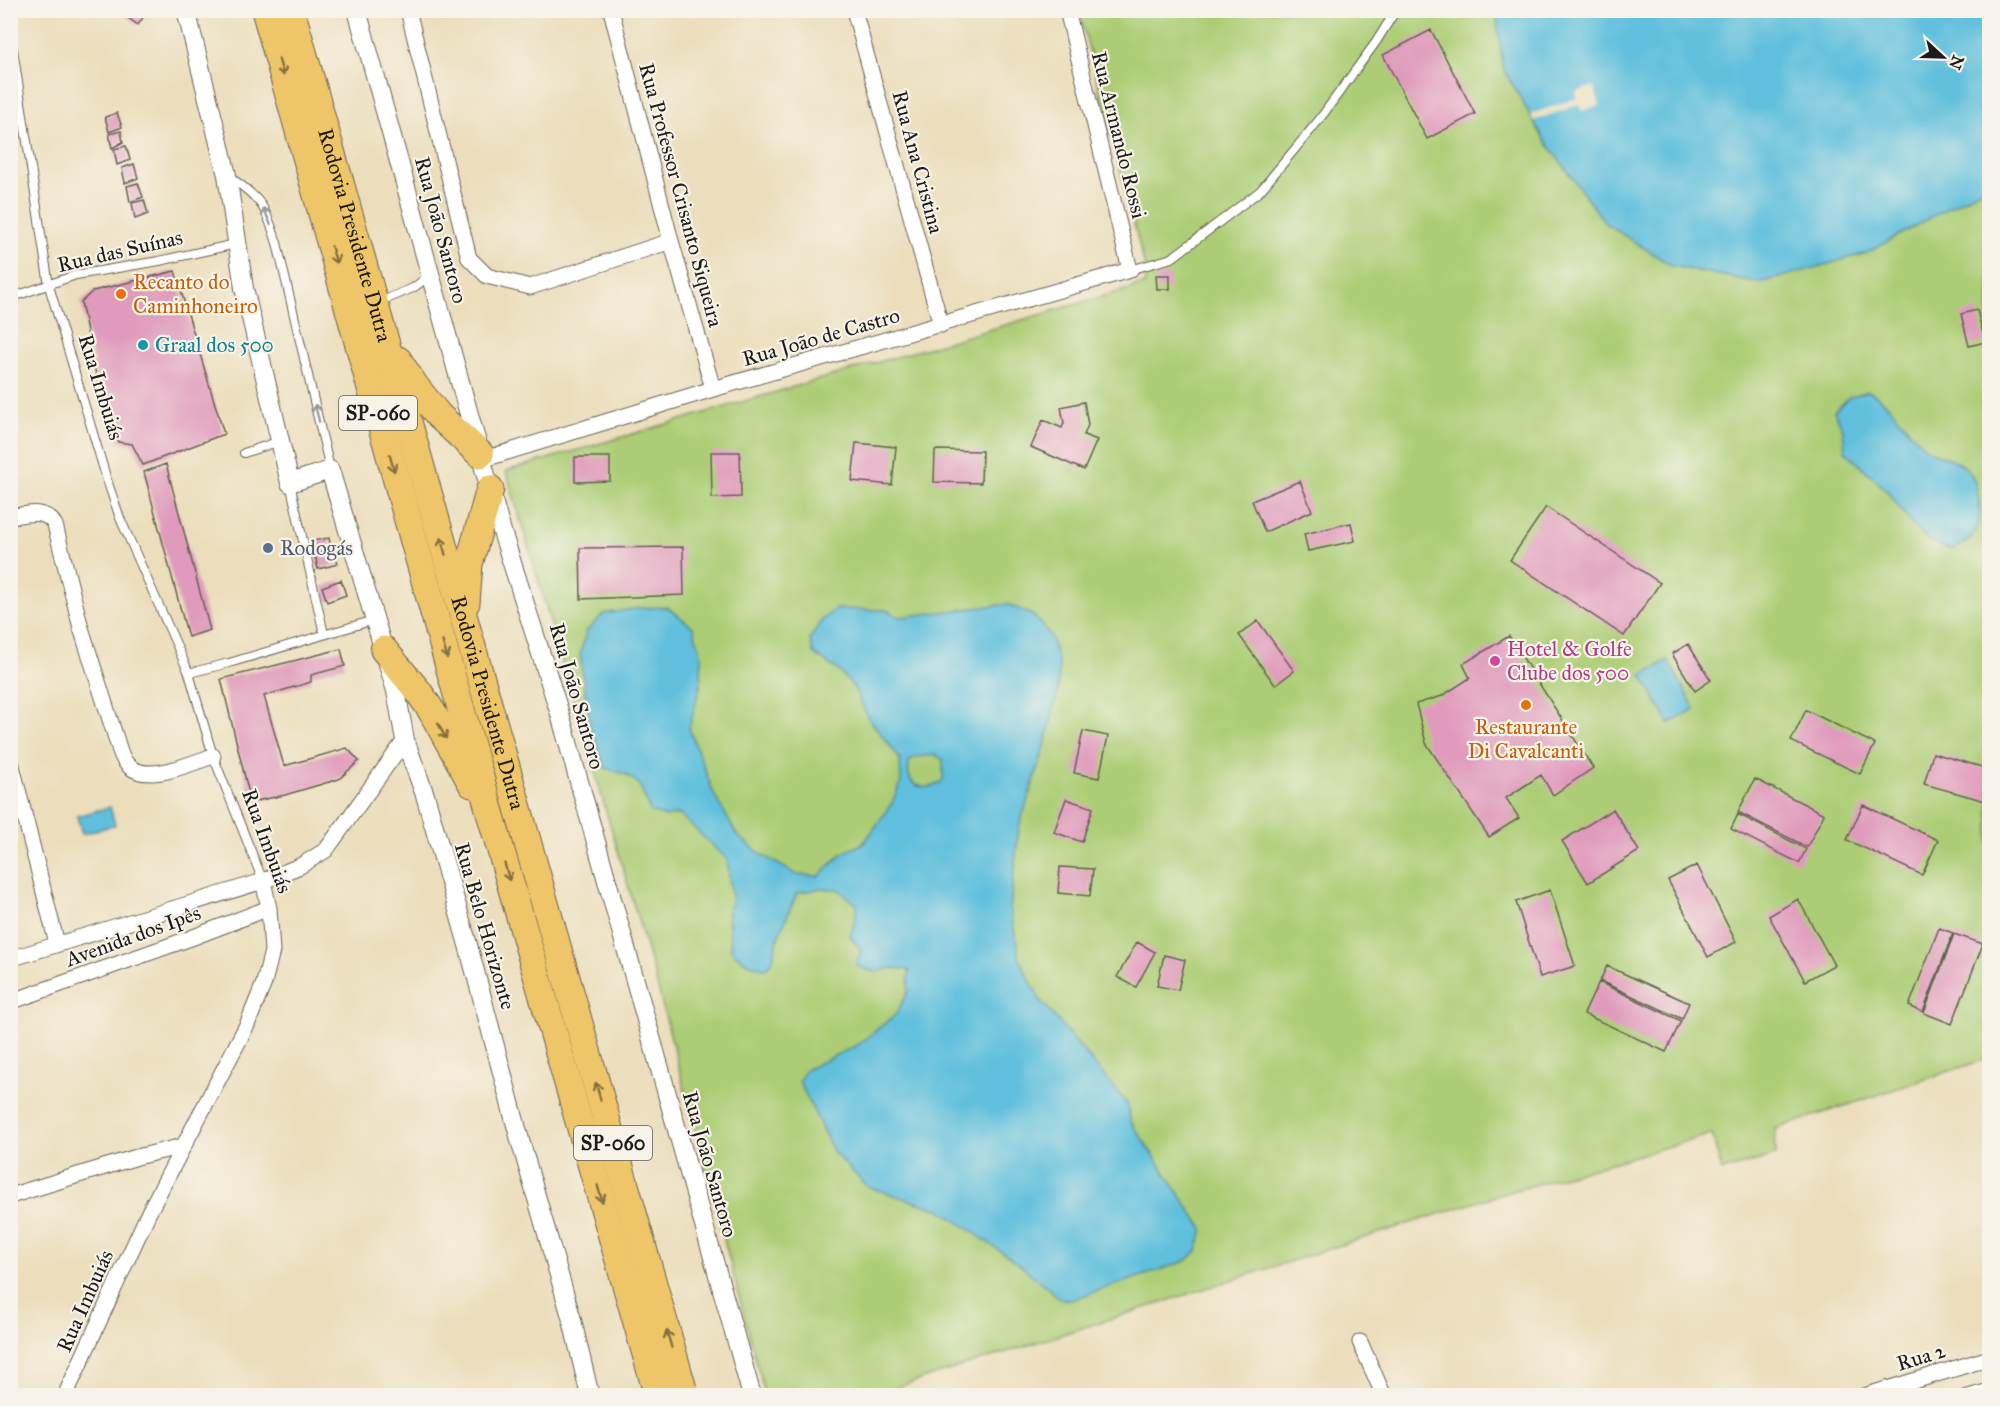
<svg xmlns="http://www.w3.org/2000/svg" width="2000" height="1406" font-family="'IM FELL Great Primer',serif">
<rect width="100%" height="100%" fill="#f7f3e8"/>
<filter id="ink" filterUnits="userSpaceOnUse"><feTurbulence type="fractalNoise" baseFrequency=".0167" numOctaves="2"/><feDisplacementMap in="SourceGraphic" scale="12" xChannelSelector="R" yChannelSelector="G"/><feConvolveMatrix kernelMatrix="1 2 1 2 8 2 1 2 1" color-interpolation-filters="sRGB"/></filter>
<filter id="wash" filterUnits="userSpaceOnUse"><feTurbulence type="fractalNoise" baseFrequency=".008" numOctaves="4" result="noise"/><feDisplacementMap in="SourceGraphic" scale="24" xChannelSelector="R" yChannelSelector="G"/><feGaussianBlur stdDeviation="1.35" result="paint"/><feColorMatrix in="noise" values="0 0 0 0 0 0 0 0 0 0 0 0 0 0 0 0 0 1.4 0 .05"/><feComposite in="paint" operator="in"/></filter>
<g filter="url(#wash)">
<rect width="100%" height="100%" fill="#ecdebc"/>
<path fill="#accd75" stroke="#647448" stroke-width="1.5" d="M1079 11H1989V1058L1775 1129 1776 1155 1722 1171 1712 1134 1492 1197 872 1395H765L655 977 506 471 1145 284V267Z"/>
<path fill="#5fbfdd" stroke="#3e6e7c" stroke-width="1.5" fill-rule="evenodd" d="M1496 11H1989V185L1867 253 1760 283 1672 266 1606 224 1544 139 1503 68Z
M1868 391C1893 403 1904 429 1924 446 1936 456 1954 458 1966 468 1979 479 1985 520 1974 534 1969 542 1960 546 1952 550 1915 539 1912 522 1890 495 1877 479 1860 466 1845 451L1843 430 1834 411 1849 397Z
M1007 604 1033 615 1051 636 1059 665 1058 690 1046 743 1019 827 1010 908 1020 960 1039 998 1127 1103 1131 1122 1203 1229 1197 1251 1186 1261 1071 1300 1061 1299 1019 1264 941 1210 868 1187 834 1153 799 1081 805 1070 859 1044 896 1014 908 992 909 970 893 968 875 972 856 966 861 950 850 937 855 920 857 905 838 889H817L797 893 779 935 772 962 765 969 745 962 731 950 728 913 732 899 727 859 679 814 666 817 651 812 639 784 625 774 605 768 590 726 580 655 586 632 603 614 638 608 667 607 693 627 702 657 700 687 689 728 714 794 737 835 762 855 797 875 819 876 843 853 864 843 892 803 901 782 900 759 867 716 855 689 840 672 813 653 810 639 822 620 835 609 887 610 899 617ZM936 755 943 760V780C933 789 913 791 909 775 908 771 909 764 910 760L917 757Z
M1668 660 1695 709 1669 724 1642 675Z
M110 807 115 825 82 834 77 816Z"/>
<path fill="#ecdebc" d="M1593 86 1600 105 1582 111 1579 104 1533 121 1531 114 1577 98 1576 92Z"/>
<g id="blocks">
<path fill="#e09bbc" d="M117 10H148L138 25Z
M1431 30 1475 114 1427 139 1383 55Z
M117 113 122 127 109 132 105 117Z
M121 131 123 142 112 148 109 134Z
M126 146 130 160 117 165 114 149Z
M134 164 138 178 125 183 122 168Z
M138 183 143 197 130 202 127 186Z
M144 200 148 214 135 219 132 203Z
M175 271 224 434 143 465 132 444 118 442 97 380 81 302 93 291Z
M1156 275H1170V289H1157Z
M1977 310 1985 342 1969 346 1961 314Z
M1084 402 1088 425 1084 435 1097 440 1084 470 1031 447 1043 420 1062 428 1064 423 1061 407Z
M856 443 896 447 892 485 852 481Z
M935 450 982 451 981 483 934 482Z
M711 452H740L741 497 712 498Z
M575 457H610V481L575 482Z
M166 464 210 630 188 637 144 472Z
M1300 481 1312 511 1265 532 1252 501Z
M1546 507 1660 583 1624 636 1510 560Z
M1351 523 1355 541 1308 551 1304 534Z
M329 538 331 549 317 554 333 550 338 564 318 569 312 541Z
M683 547 684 595 581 599 580 548Z
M341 580 346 595 327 602 322 587Z
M1258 621 1294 671 1275 685 1239 635Z
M1509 636 1593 768 1553 795 1541 775 1506 798 1519 818 1489 837 1426 743 1416 704 1442 696 1470 678 1463 664Z
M1688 644 1711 680 1695 691 1672 654Z
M341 649 345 666 311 675V682L264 696 284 766 347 748 359 761 339 779 285 795 251 802 221 679Z
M1806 710 1875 744 1860 774 1791 741Z
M1083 731 1108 736 1099 778 1074 773Z
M1933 753 1989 769V802L1924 784Z
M1755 779 1824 814 1807 847 1738 812Z
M1066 799 1093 808 1082 842 1054 832Z
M1863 805 1938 840 1922 875 1847 840Z
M1613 809 1639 851 1588 883 1562 841Z
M1738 814 1806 849 1799 863 1731 829Z
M1697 865 1736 942 1708 957 1668 880Z
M1060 867 1093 869 1090 896 1058 893Z
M1550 890 1575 966 1540 977 1516 902Z
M1798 899 1834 965 1805 981 1769 916Z
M1939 928 1953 933 1923 1012 1909 1006Z
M1954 934 1983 944 1952 1024 1924 1013Z
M1137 942 1155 952 1136 987 1117 977Z
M1164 955 1185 960 1178 990 1157 986Z
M1607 966 1689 1003 1682 1019 1600 981Z
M1599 982 1681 1021 1666 1052 1584 1014Z"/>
</g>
</g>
<g filter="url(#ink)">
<use href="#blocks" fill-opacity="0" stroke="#656054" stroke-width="1.5"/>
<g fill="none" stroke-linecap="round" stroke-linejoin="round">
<g stroke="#656054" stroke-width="10">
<path id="service" d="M10 30 49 286 107 480 120 518 189 673 213 756 263 881
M231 178C262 199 266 208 277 243L330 469
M1130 270 1172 258 1260 191 1319 120 1376 42 1396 10
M10 298 76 275 159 261 236 244
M389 298 413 288 429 276
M244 453 280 441
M290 483 324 634
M189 673 229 663 374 620
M1959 1396 1990 1387"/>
</g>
<g stroke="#656054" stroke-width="17">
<path id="minor" d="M408 10 469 258 487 276 530 287 671 241
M611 10 671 241 713 389
M854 10 941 325
M481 460 713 389 1130 270 1067 10
M10 517C26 514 45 508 55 525L81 628 120 751C122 757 125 763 130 767 150 783 191 763 213 756
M10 758 57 944
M10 959 263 881 300 866 326 850 405 740
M10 1002 191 938 269 908
M10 1196 137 1157 183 1146
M1360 1342 1384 1396
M65 1396 149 1212 247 1025 264 983 272 951 269 908 263 881
M1864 1396 1990 1358"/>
</g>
<g stroke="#656054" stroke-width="20">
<path id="tertiary" d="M186 10 227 175 244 288 290 483 330 470 396 691 405 740 425 795 468 945 520 1140 572 1320 590 1396
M357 10 480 454 499 522 560 714 752 1396"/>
</g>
<g stroke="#656054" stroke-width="29">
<g id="motorway">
<path d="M265 10 491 816 658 1396"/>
<path id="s1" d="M291 10 685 1396"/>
<path d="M398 360 415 386 439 416 480 454"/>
<path d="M466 603 469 564 490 489"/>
<path d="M384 650 418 691 431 710 472 784"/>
</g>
</g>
<use href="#service" stroke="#fff" stroke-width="8"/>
<use href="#minor" stroke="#fff" stroke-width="15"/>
<use href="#tertiary" stroke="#fff" stroke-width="18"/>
<use href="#motorway" stroke="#eec569" stroke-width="27"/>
</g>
<defs><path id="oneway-shaft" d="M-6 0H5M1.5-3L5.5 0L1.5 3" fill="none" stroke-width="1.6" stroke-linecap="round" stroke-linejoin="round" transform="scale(1.5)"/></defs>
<g stroke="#857042">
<use href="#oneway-shaft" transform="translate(281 67) rotate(74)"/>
<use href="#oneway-shaft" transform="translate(334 255) rotate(74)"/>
<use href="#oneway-shaft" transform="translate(392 463) rotate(74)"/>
<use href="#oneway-shaft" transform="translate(443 546) rotate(-106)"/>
<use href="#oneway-shaft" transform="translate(445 650) rotate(74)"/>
<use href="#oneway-shaft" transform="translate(442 731) rotate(62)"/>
<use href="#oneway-shaft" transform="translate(507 872) rotate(74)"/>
<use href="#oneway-shaft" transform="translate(598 1091) rotate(-106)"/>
<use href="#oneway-shaft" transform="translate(600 1194) rotate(74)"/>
<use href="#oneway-shaft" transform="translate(669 1339) rotate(-106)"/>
</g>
<g stroke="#999">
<use href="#oneway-shaft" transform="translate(267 216) rotate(-113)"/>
<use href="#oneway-shaft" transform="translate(317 413) rotate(-104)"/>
</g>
</g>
<g fill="#e8710a" stroke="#f7f3e8" stroke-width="2">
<circle cx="121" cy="294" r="6"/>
<circle cx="1526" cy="705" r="6"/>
</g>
<circle fill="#0f9aa8" stroke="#f7f3e8" stroke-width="2" cx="143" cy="345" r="6"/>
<circle fill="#5c6f8a" stroke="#f7f3e8" stroke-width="2" cx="268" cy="548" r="6"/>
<circle fill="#d1479c" stroke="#f7f3e8" stroke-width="2" cx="1495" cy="661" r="6"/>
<g text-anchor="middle" stroke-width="4.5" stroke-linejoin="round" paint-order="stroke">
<g fill="#f7f3e8" stroke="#5e5c59" stroke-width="1.5">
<rect x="339" y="396" width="78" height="34" rx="4.5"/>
<rect x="574" y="1126" width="78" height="34" rx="4.5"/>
</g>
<g font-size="20" font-weight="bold" fill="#1c1c1c">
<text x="378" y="420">SP-060</text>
<text x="613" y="1150">SP-060</text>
</g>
<g font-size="21" fill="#1c1c1c" stroke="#f7f3e8">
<text transform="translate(1119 135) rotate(76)" y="7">Rua Armando Rossi</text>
<text transform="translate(918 162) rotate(75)" y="7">Rua Ana Cristina</text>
<text transform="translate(681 195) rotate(75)" y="7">Rua Professor Crisanto Siqueira</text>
<text transform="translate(441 230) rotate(75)" y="7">Rua João Santoro</text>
<text dy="7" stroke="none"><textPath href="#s1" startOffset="234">Rodovia Presidente Dutra</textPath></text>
<text transform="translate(120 251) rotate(-13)" y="7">Rua das Suínas</text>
<text transform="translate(821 337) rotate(-16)" y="7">Rua João de Castro</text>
<text transform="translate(101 387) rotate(73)" y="7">Rua Imbuiás</text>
<text transform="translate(577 696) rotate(74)" y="7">Rua João Santoro</text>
<text dy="7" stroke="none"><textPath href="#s1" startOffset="720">Rodovia Presidente Dutra</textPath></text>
<text transform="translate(267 841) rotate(70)" y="7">Rua Imbuiás</text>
<text transform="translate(485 926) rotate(74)" y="7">Rua Belo Horizonte</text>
<text transform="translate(133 936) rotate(-20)" y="7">Avenida dos Ipês</text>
<text transform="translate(710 1164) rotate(74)" y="7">Rua João Santoro</text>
<text transform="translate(85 1301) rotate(-66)" y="7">Rua Imbuiás</text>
<text transform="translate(1921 1357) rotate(-17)" y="7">Rua 2</text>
</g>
<g font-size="21" fill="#c56008" stroke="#f7f3e8" text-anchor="start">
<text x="133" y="289">Recanto do<tspan x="133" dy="24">Caminhoneiro</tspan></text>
<text x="1526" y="734" text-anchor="middle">Restaurante<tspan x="1526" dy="24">Di Cavalcanti</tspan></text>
</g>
<g font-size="21" fill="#0d838f" stroke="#f7f3e8" text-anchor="start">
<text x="155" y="352">Graal dos 500</text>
</g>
<g font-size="21" fill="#4e5e75" stroke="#f7f3e8" text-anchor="start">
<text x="280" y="555">Rodogás</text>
</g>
<g font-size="21" fill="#b23c85" stroke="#f7f3e8" text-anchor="start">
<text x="1507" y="656">Hotel &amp; Golfe<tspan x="1507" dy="24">Clube dos 500</tspan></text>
</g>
</g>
<rect width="2000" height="1406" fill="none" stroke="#f7f3e8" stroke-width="36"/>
<g transform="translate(1943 57) rotate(112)" stroke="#f7f3e8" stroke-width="4.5" paint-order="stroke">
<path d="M0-4.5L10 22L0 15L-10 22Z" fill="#1c1c1c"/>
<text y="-9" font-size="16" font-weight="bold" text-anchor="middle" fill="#1c1c1c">N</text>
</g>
</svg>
